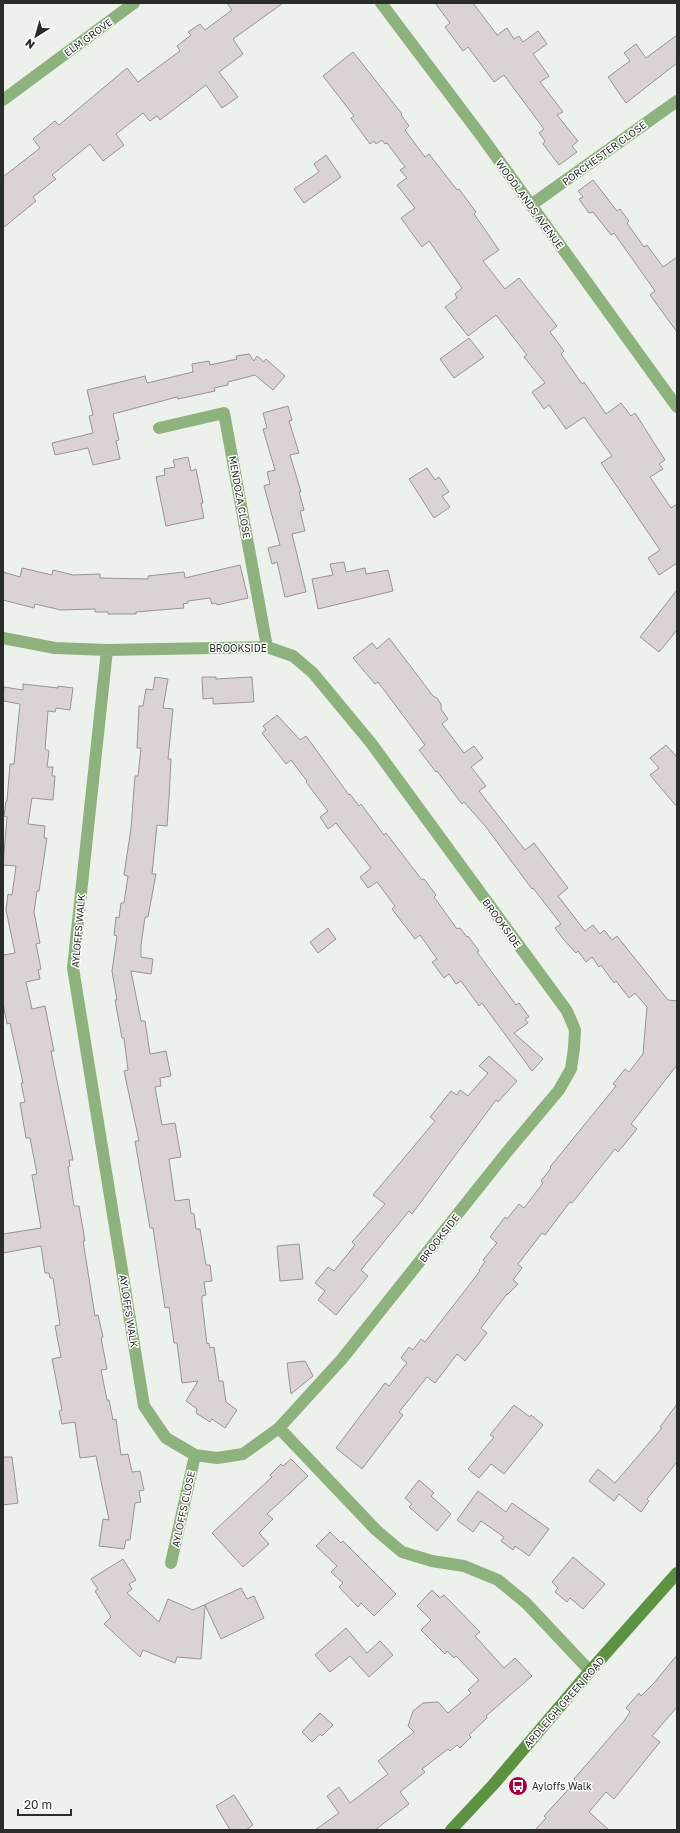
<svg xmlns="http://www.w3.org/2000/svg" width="680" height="1833" font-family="'Golos Text',sans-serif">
<rect width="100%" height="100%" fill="#edf1eb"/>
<path fill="#dad2d3" stroke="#9a9394" d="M227 3H283L233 39 243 54 219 72 238 97 222 108 206 85 160 120 157 116 150 121 143 113 116 134 124 145 103 161 90 144 52 175 56 179 33 197 36 201 3 228V177L40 148 33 139 55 121 59 125 127 68 138 82 180 51 177 46 191 35 188 32 200 24 205 30 232 10Z
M435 3H473L497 35 507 28 514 39 519 36 523 42 538 31 547 44 533 54 549 76 540 82 563 112 557 115 578 141 572 146 577 152 559 165 543 144 545 141 539 133 544 129 504 75 494 82 468 47 463 51 445 27 450 23Z
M677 35V63L626 103 608 77 630 61 624 53 636 44 646 58Z
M353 52 402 114 401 115 409 126 405 130 425 157 429 154 457 190 459 189 476 212 474 214 499 250 483 261 505 289 519 278 557 326 550 332 564 351 561 354 582 384 584 382 606 414 621 403 631 416 635 413 665 460 659 464 663 469 650 477 671 508 677 504V563L659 575 648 558 660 550 601 463 612 456 584 417 566 429 549 405 544 409 532 392 545 383 524 357 527 355 496 315 468 336 445 307 457 298 455 294 462 288 429 241 422 247 401 218 415 208 397 185 407 178 400 170 405 167 387 143 385 144 382 140 376 144 374 141 370 144 351 118 354 116 323 76Z
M326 155 341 177 304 203 294 189 319 172 314 164Z
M593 180 617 211 620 209 629 221 627 223 644 247 647 245 663 267 677 257V332L650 295 655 291 614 233 611 235 593 212 589 213 579 199 583 197 578 191Z
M469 338 484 357 454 378 440 359Z
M249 354 254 361 257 356 264 362 266 359 285 376 273 390 255 375 228 382V385L214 388 215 391 178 399 177 397 113 414 119 440 116 441 120 459 93 465 88 448 55 455 52 443 93 433 89 416 93 415 87 390 145 376 147 383 193 372 192 364 209 361 210 365 237 359 236 356Z
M288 406 292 420 289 421 299 453 290 455 301 492H299L304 510 300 511 305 531 292 534 306 592 285 597 277 562 272 564 268 548 280 545 264 486 270 484 267 472 275 470 263 429 267 428 263 413Z
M188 457 191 471 196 469 203 503H201L204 518 166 526 156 477 165 475 164 469 175 467 173 460Z
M427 468 435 480 439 477 449 492 442 496 450 507 434 518 409 479Z
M344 562 346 572 365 568 366 574 388 570 393 591 318 609 312 579 333 575 330 564Z
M240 565 248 598 217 605 216 603 212 604 210 598 188 601V603L183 604 184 608 136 612V614H108V612H95V609L61 610 35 604 34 608 3 600V572L20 577 22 568 52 575 53 570 73 575 100 574V578L148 579V576L184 572 185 578Z
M677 590V630L659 652 640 637Z
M389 638 433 696 437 698 441 704V709L448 719 442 724 464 753 474 746 483 758 471 767 486 786 479 791 525 850 534 843 568 888 558 896 585 931 593 925 600 934 604 930 612 940 617 936 668 1000 677 1001V1065L631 1124 637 1129 618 1152 615 1149 572 1203 570 1202 545 1235 542 1233 518 1264 522 1268 513 1280 518 1284 508 1294H507L481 1328 487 1333 465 1361 457 1354 435 1383 427 1377 399 1412 403 1415 362 1469 336 1448 385 1383 389 1386 407 1363 401 1358 409 1347 413 1350 421 1339 425 1342 480 1271 479 1270 485 1262 483 1260 497 1243 490 1237 505 1217 507 1219 519 1204 524 1208 543 1183 541 1181 551 1168 550 1167 616 1086 613 1084 625 1069 629 1072 643 1054 647 1007 635 993 629 998 616 981 614 983 601 965 599 967 592 957 586 962 578 951 576 953 564 940 555 928 561 924 533 888 532 889 486 827 464 802 462 804 437 771 436 772 419 750 425 745 378 682 375 684 353 658 372 643 377 649Z
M155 677 168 679 163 708 173 709 168 759H171L169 798 167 826 157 825 152 874H156L148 917H145L141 945V957L153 959 151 974 131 971 141 1021H145L150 1054 166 1051 171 1076 160 1078 161 1086 155 1087 162 1125 175 1123 181 1157 169 1159 175 1201 189 1199 191 1213 194 1214 196 1229H200L206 1265H210L212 1281 204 1282 206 1295 202 1296V1302L207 1344 209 1343 210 1348 214 1347 219 1381H223L226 1402 237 1410 225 1428 212 1419 210 1422 196 1413 197 1409 186 1401 198 1381 182 1383 177 1343H174L169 1307 165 1308 153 1228H150L135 1141H139L124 1071 128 1070 124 1038H122L115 1000H117L112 971 117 936 114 935 116 917 119 918 121 903H124L128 876 124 875 131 828 135 776H138L141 748H137L139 706H143L146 689 153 690Z
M202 677H216V679L252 677 254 702 213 704V698L203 699Z
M23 684 58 688V686L73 688 70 710 56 708 55 712 48 711 45 749 49 751 47 767H53L52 776H55L53 800 32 798 28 824 45 826 44 838H47L39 891H37L34 912 40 943 36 944 41 969 38 970 40 979 26 982 32 1009 45 1006 54 1051H51L73 1160H69L70 1166 68 1167 74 1206H79L85 1241H83L95 1316 98 1315 103 1337 101 1338 107 1369 101 1370 107 1400H109L113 1420 116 1419 121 1455 128 1454 132 1472 140 1471 144 1490 139 1491 141 1502 135 1503 130 1540H126L124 1549 99 1546 103 1519 109 1520 96 1456 80 1458 75 1422 62 1424 59 1411 62 1410 52 1359 61 1357 55 1326 60 1325 53 1278H50L49 1273H45L41 1246 3 1253V1234L41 1228 32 1175 37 1174 30 1138H26L20 1103 25 1102 21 1083H23L10 1023 7 1024 3 1003V955L15 953 6 910 8 894 12 895 16 866 3 865 7 817 4 816 6 801H7L10 764H14L20 704 3 701V697L4 687 23 690Z
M277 715 300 740 306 736 349 795 350 794 359 806 361 804 384 835 386 833 422 880 424 879 436 895 434 897 457 929 460 928 467 937 468 936 479 951 477 952 516 1005 519 1003 529 1017 525 1019 528 1023 514 1033 543 1059 532 1071 482 1003 479 1006 461 981 456 984 449 974 444 978 432 962 437 959 420 935 415 939 392 909 395 906 377 882 368 888 360 877 371 868 336 823 328 829 320 817 328 811 306 782 307 781 291 760 286 764 262 733 266 730 263 726Z
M666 745 677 757V807L650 775 659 768 650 758Z
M328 928 336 939 318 953 310 942Z
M489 1056 517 1081 498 1102 496 1100 412 1214 409 1211 361 1270 368 1276 336 1315 318 1300 325 1291 315 1283 328 1267 334 1271 355 1245 352 1242 385 1204 373 1195 435 1121 430 1117 451 1091 457 1095 460 1090 468 1096 488 1073 479 1066Z
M299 1244 303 1279 280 1281 277 1246Z
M305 1361 313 1376 291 1394 287 1363Z
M677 1404V1462L647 1499 649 1501 641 1512 619 1494 614 1501 589 1481 598 1469 615 1483 662 1428 660 1427Z
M514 1405 530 1417 531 1415 543 1425 504 1474 491 1464 479 1478 468 1469 494 1437 490 1435Z
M3 1457H12L18 1503 3 1505Z
M291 1459 308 1476 267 1514 273 1519 259 1533 269 1544 243 1567 212 1533 272 1477 270 1475 281 1464 283 1466Z
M419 1480 434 1493 431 1496 451 1514 437 1531 409 1507 412 1504 405 1498Z
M478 1491 506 1512 512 1503 549 1529 529 1556 515 1546 513 1550 501 1541 504 1537 481 1521 473 1532 457 1520Z
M330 1532 341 1543 343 1541 396 1594 374 1616 361 1603 358 1607 339 1587 343 1583 331 1572 337 1566 316 1546Z
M573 1557 605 1584 583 1609 570 1598 567 1602 555 1592 558 1588 552 1582Z
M123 1559 136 1580 129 1584 132 1589 127 1593 159 1622 168 1599 193 1610 241 1588 247 1599 254 1596 264 1618 221 1639 205 1605 201 1659 177 1657 175 1663 143 1650 140 1657 104 1624 111 1617 95 1591 98 1589 91 1579Z
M432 1590 440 1598 444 1595 480 1632 475 1636 504 1668 515 1658 532 1676 486 1716 487 1718 469 1735 471 1737 460 1748 457 1745 450 1751 448 1749 422 1769 425 1772 400 1792 409 1804 375 1830H315L339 1813 327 1796 339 1787 350 1803 388 1774 378 1761 414 1732 408 1726 413 1711 423 1703 438 1702 448 1713 471 1693 468 1690 479 1680 456 1656 454 1658 447 1651 445 1654 421 1630 431 1620 417 1606Z
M346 1628 367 1653 380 1641 393 1655 369 1677 350 1656 330 1672 315 1655Z
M677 1655V1707L652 1736 660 1742 614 1799 606 1792 589 1812 609 1830H535L546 1818 544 1816 576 1781 574 1779 624 1721 630 1712 626 1708 639 1693 641 1696 654 1683Z
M320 1713 333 1725 322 1736 320 1734 312 1742 302 1732Z
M234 1795 253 1825 246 1830H230L216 1806Z"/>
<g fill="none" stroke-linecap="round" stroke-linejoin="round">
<path stroke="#8eb27d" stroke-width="12" d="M381 3 482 137 677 407
M3 100 134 3
M531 205 677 101
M159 428 224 413 267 647
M3 638 55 648 107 650 267 647 293 656 313 673 371 743 567 1011 575 1030 574 1048 571 1069 559 1090 507 1152 342 1359 279 1428
M107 650 73 968 144 1406 166 1438 195 1455 217 1458 243 1454 279 1428 376 1530 402 1552 432 1561 464 1566 498 1580 526 1603 590 1671
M171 1563 195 1455"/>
<path stroke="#5d9242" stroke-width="12" d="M451 1830 493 1785 590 1671 677 1573"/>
</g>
<defs>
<g id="bus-disc" transform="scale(1)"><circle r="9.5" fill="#9f0040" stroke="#fff"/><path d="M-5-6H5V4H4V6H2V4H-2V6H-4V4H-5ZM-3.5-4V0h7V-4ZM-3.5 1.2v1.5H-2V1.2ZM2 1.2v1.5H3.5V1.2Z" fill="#fff"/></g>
</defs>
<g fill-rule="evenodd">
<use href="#bus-disc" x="518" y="1786"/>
</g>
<g text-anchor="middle" stroke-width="3" stroke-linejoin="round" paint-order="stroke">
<g font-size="10" fill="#2a2c2a" stroke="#fff">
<text transform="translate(88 37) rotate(-36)" y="4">ELM GROVE</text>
<text transform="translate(604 153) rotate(-36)" y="4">PORCHESTER CLOSE</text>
<text transform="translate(530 204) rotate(54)" y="4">WOODLANDS AVENUE</text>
<text transform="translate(240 497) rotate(80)" y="4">MENDOZA CLOSE</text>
<text x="238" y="652">BROOKSIDE</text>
<text transform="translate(502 923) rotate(54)" y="4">BROOKSIDE</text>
<text transform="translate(78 931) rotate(-85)" y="4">AYLOFFS WALK</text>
<text transform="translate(439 1238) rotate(-52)" y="4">BROOKSIDE</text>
<text transform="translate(129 1311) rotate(81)" y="4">AYLOFFS WALK</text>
<text transform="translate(183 1509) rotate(-78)" y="4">AYLOFFS CLOSE</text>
<text transform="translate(564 1702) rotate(-49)" y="4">ARDLEIGH GREEN ROAD</text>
</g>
<g font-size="10" fill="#2a2c2a" stroke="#fff" text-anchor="start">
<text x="532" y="1790">Ayloffs Walk</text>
</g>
</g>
<rect width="680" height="1833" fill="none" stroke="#2a2c2a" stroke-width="8"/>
<g transform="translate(36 36) rotate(217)" stroke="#ffffff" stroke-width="3" paint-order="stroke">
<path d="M0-3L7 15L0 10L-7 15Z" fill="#2a2c2a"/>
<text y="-6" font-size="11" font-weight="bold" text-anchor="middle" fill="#2a2c2a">N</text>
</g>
<path d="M18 1809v6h53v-6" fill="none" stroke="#2a2c2a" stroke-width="2"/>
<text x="24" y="1809" font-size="12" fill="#2a2c2a" stroke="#ffffff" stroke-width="3" paint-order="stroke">20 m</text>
</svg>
